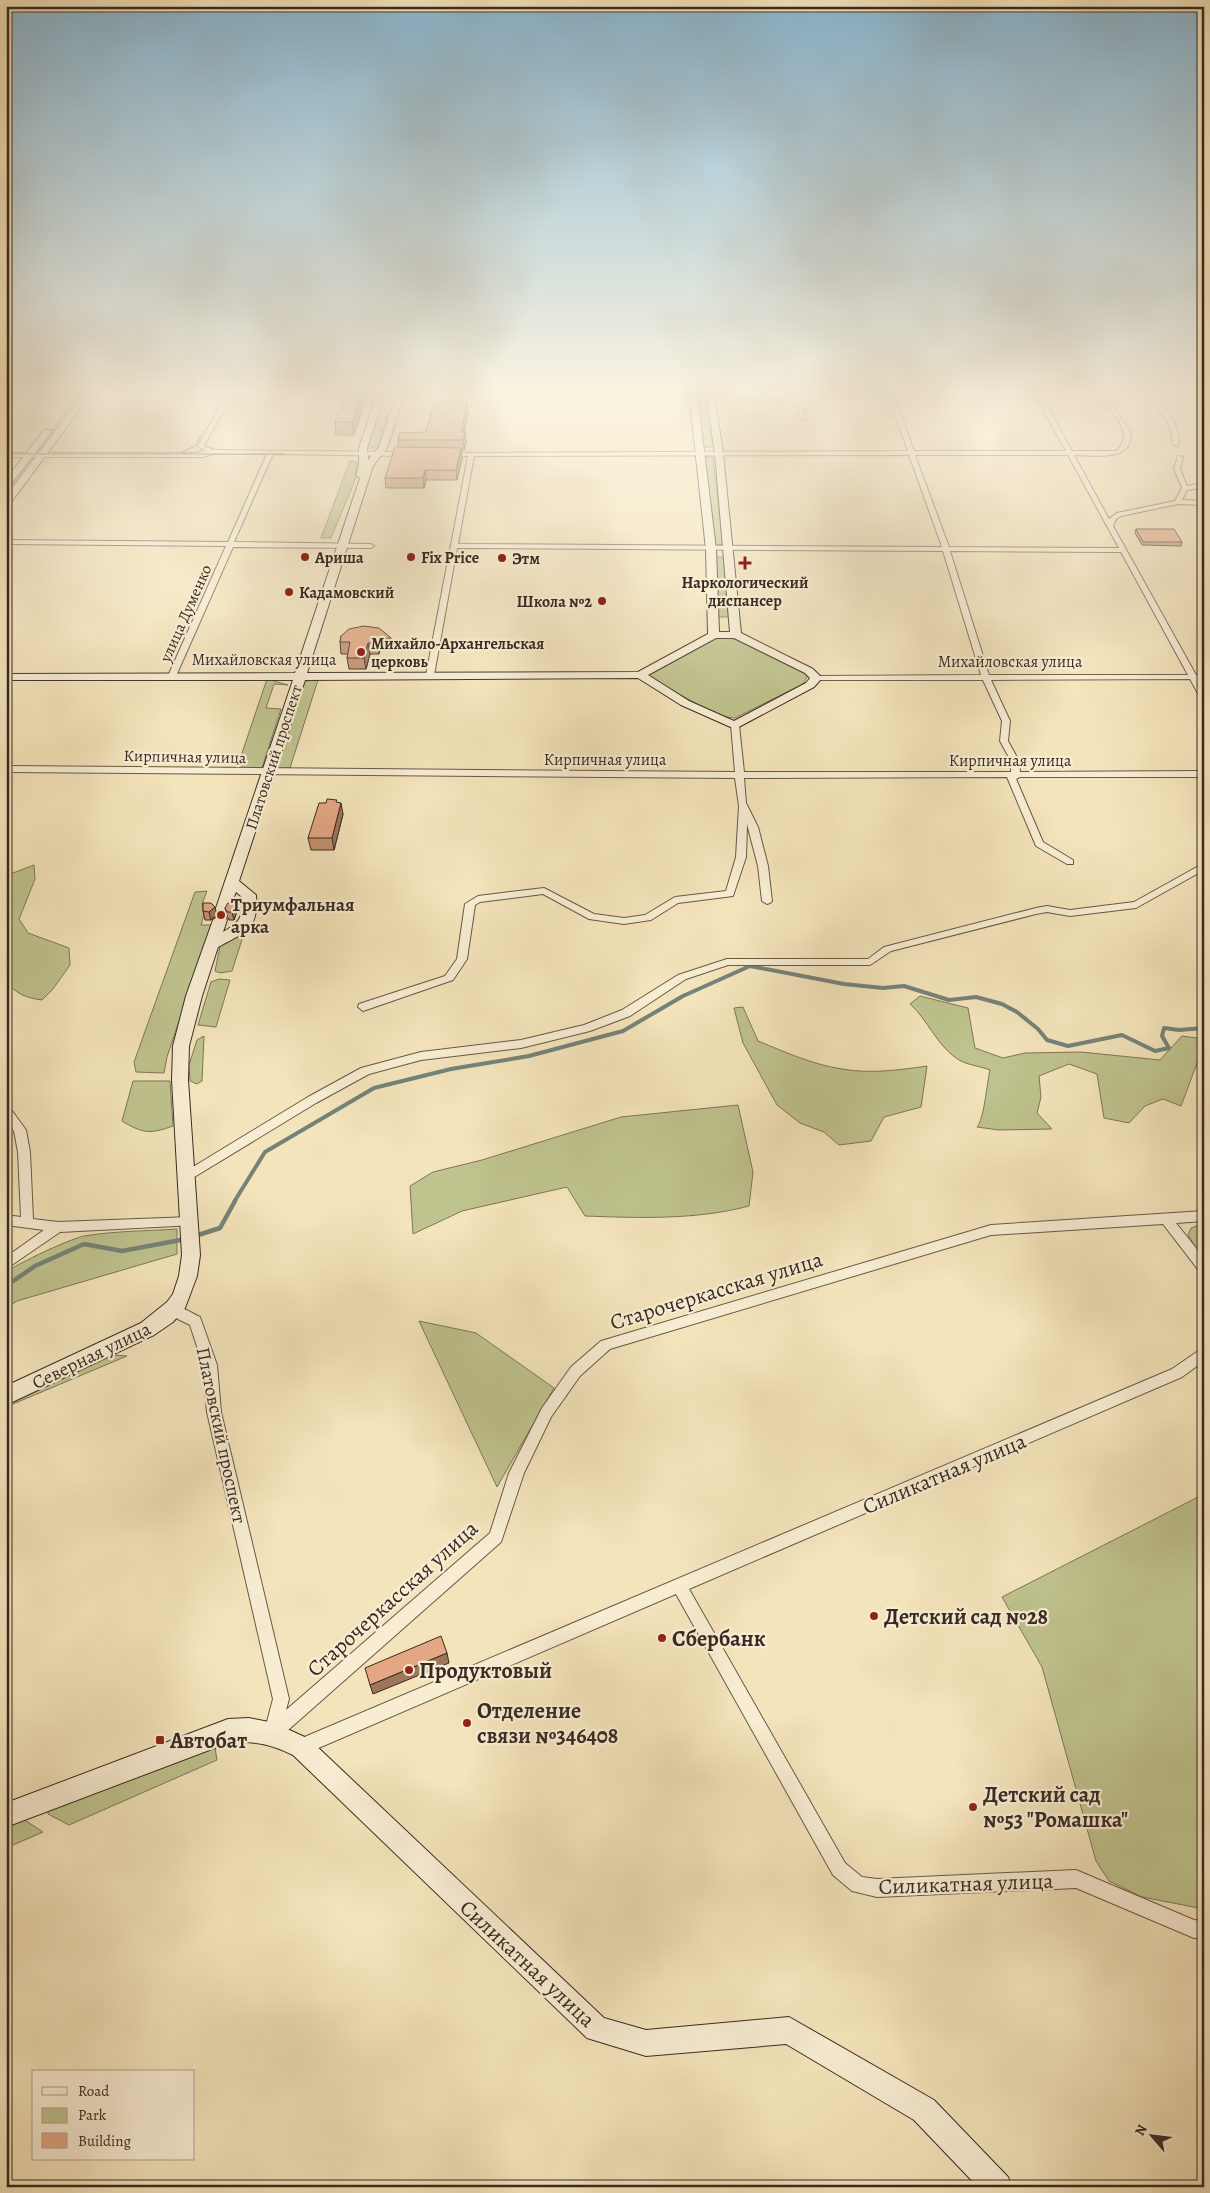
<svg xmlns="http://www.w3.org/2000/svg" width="1210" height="2193" font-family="Alegreya,serif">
<rect width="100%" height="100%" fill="#f4e4bb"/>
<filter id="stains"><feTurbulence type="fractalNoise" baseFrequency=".004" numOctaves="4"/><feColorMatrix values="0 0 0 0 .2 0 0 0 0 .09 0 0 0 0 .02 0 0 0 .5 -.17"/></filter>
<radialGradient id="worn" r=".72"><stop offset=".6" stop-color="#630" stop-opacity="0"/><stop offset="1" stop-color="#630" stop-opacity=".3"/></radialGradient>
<path fill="#bfc38e" stroke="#7c7658" d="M78 393H85L44 450H36Z
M385 393H396L378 448H366Z
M696 393H705L714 447H703Z
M704 457H713L723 545 714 544Z
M350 461 357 462 355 480 331 538H321Z
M714 557H724L729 617H716Z
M724 637 739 640 804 672 807 677 803 684 735 718 719 716 653 680 648 674 712 639Z
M267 679 288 685 274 684 266 708 281 709 262 768H237Z
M318 680 290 768H277L305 681Z
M34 865 35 879 19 919 28 933 69 948 70 965 53 989 42 1000C26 998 17 994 6 982V872L13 873Z
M207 891 202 904 206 908 201 925H211L167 1057 164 1073 136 1072 134 1062 195 892Z
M245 930 232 971 220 973 215 971 220 946Z
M219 979 230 980 216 1027 198 1025 211 982Z
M920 996 968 1008 975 1048 1003 1058 1025 1053 1081 1052 1160 1060 1182 1036 1204 1039V1058H1199L1181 1106 1163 1099 1145 1106 1129 1123 1104 1118 1097 1074 1069 1064 1039 1076 1041 1097 1037 1113 1052 1129 999 1130 977 1127C984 1120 987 1083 990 1070 980 1066 965 1065 956 1058 936 1044 928 1020 910 1004Z
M743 1007 758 1041C785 1052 814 1065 842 1069 870 1074 900 1070 927 1066L921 1107 884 1117 871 1141 839 1145 824 1132 800 1123 777 1105 743 1043 734 1008Z
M204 1036 202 1081 197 1084 190 1081 189 1065 197 1040Z
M133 1081H170L173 1126C151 1134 143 1134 122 1121Z
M738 1105 753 1172 749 1206C697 1220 639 1218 585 1216L567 1187 462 1211 413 1234 410 1186 433 1172 482 1160 621 1117Z
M1204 1223V1253L1195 1246 1188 1235 1191 1228Z
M177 1229V1254L17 1301 6 1308V1272C21 1262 67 1240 84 1236 114 1231 146 1231 177 1229Z
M419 1321 476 1333 554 1388 497 1487Z
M115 1355 127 1356 6 1407V1402L93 1361Z
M1204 1494V1909L1142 1897 1109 1881 1096 1861 1042 1667 1002 1597Z
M215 1748 217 1760 69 1825 48 1814V1808L160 1763Z
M20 1817 43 1832 6 1848V1825Z"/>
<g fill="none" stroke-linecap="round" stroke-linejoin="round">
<path stroke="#74837a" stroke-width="4" d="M234 1202 265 1152 374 1088 451 1069 529 1056 623 1031 683 996 750 966 844 984 883 988 904 986 949 1000 976 997 1002 1004 1017 1012 1038 1029 1047 1040 1068 1046 1122 1035 1155 1051 1169 1048 1162 1036 1164 1028 1179 1030 1204 1028"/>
<path stroke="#74837a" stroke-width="4.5" d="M195 1236 220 1228 235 1201
M6 1286 35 1266 84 1244 122 1251 186 1239"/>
<g stroke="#675849" stroke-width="2">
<path id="street" d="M227 393H233L204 446 214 450 408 452 411 454 408 456 273 454 234 542 371 544 374 546 371 548 233 547 176 676 172 678 168 676 226 546 6 544V540L228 542 267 454H213L203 457H6V453H195L205 451 198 446Z
M795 393 800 394 806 420 801 419 796 402 711 401 708 399 711 397 795 398Z
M887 393H893L914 451H1066L1034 393H1040L1072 451H1116C1138 432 1108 410 1097 393H1103L1130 431C1135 463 1094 455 1074 455L1109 519 1117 513 1175 501 1182 488 1174 469 1178 456 1183 457 1180 469 1187 486 1204 483V487L1187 490 1182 500 1204 501V505L1178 504 1121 516 1116 519 1113 526 1196 675H1204V679H1198L1204 689V699L1200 697 1190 679 991 680 1010 721 1008 741 1019 761 1020 772 1204 771V777H1020L1016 779 1043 842 1073 860V864H1067L1036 846 1007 777 744 778 746 803 758 827 768 866 772 901 770 903 767 904 762 901 758 866 747 824 746 857 733 896 678 903 651 920 624 924 589 919 543 894 480 902 475 905 467 959 453 980 363 1011 358 1007 359 1004 445 976 457 959 465 904 478 896 544 888 594 914 624 918 645 915 675 897 726 891 736 857 739 806 735 778 6 772V766L735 772 731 725 735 723 739 725 744 772H1011V761L1000 741 1002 721 983 680H816L812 678 816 676 981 675 943 551 457 548 434 675 430 677 426 675 468 456H447L444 454 445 453 908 451ZM909 455 942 547 458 544 474 456ZM915 455H1068L1119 548 949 547ZM950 551 1121 552 1188 675H989Z
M1146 393H1152C1164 406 1183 427 1178 446L1173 445C1173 424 1159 409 1146 393Z
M1182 393H1188L1204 404V409Z
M1204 863V870L1136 908 1070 916 1047 912 1036 914 891 951 870 965H728L686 979 630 1016 590 1031 521 1048 421 1060 369 1074 316 1103 191 1179H183L181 1176 183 1173 308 1097 361 1068 421 1052 521 1040 584 1025 622 1010 678 975 727 959H868L884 947 1036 908 1047 906 1070 910 1134 902Z
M6 1107 10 1108 26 1130 30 1152 33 1219 58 1222 191 1217 195 1219 197 1222 195 1225 60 1232 6 1269V1257L44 1230 6 1225V1215L21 1217 18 1152 14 1131 6 1120Z
M1204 1211V1221L1176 1223 1204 1258V1273L1200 1272 1163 1224 991 1235 610 1349 580 1376 551 1417 524 1473 501 1542 278 1739 272 1741 266 1739 264 1733 273 1699 207 1412 203 1365 190 1325 168 1314 167 1310 168 1306C178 1303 191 1313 200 1317L217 1365 221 1412 289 1699 286 1710 490 1533 509 1473 542 1408 571 1367 601 1341 991 1225Z
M1204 1347V1361L1182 1377 689 1589 845 1863 862 1877 877 1879 1076 1870 1194 1920 1204 1921V1939L1194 1938 1076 1888 877 1897 852 1891 833 1875 676 1594 307 1753 301 1755 295 1753 293 1747 295 1741 1172 1369Z"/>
</g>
<g stroke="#382a23" stroke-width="2">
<path id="secondary" d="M84 393H92L9 505 6 506V496Z
M377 393H385L367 448 368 460 379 447 397 393H405L387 448 373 466 307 673 638 672 708 634 706 549 689 393H697L716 549 719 632H730L715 453 706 393H714L723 453 741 633 813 669 822 678 814 687 735 729 681 705 638 678 305 680 239 881 256 895C259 930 245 932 218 947L202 996 189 1046 188 1080 200 1255 197 1276 185 1308 173 1322 154 1335 6 1405V1386L141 1323 167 1302 173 1294 179 1276 182 1255 172 1080 173 1046 186 996 213 920 220 915 225 917 227 920 223 932C241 922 243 917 242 897L236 892 227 914 222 916 215 911 293 680H6V674L295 673 360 478 356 475 359 465V448ZM716 638H734L805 673 810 678 806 683 734 721 689 701 648 675Z
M45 429 52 431 9 487 6 488V479Z
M249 1718 274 1723 309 1739 604 2018 646 2030 789 2017 934 2100 1008 2177 1012 2187H978L914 2120 786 2044 646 2056 587 2038 293 1755C271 1744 252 1740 228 1743L6 1827V1803L228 1719Z"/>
</g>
<use href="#street" fill="#f8edd3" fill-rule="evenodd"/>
<use href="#secondary" fill="#f8edd3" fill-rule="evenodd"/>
<path stroke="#382a23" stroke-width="1" d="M182 452 195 446 201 435
M6 454H284"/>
<g stroke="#382a23" stroke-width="3">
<path id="rail" d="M1198 393 1204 397"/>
</g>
<use href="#rail" stroke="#f8edd3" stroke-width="2" stroke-dasharray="6" stroke-linecap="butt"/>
</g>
<path fill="#c39071" stroke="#382a23" d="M361 395 363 408 354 435H336L335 422Z
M467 402 468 412 464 432H465L466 442 464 450H461L462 458 457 480H426L424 488H386L385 478 398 447V440L426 432Z
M1136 529 1182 542 1181 546 1142 545 1135 533Z
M341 636 391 638 392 650H380L379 654H370L366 669H349L347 658 348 654H341L340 642Z
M337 803 343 814 334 850H311L308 838Z
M203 903 217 915 211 920H205L203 911Z
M235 903 237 911 234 920H229L227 916 225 908Z"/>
<path fill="#9f755c" stroke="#382a23" d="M361 395 363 408 354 435 352 422Z
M467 402 468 412 462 440 461 432Z
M465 432 466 442 464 450 463 440Z
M461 448 462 458 457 480 456 470Z
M425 470 426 480 424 488 423 478Z
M379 639 380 650 379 654 378 643Z
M368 643 370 654 366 669 364 658Z
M341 803 343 814 334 850 332 838Z
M235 903 237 911 234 920 232 912Z
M215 907 217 915 211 920 209 912Z
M447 1653 449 1663 373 1694 370 1685Z"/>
<path fill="#e3a783" stroke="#382a23" d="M344 395H361L352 422H335Z
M434 402H467L461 432H465L463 440H398L400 433 426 432Z
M395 447 461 448 456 470H425L423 478H385Z
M1136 529H1174L1182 542H1143Z
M364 626 379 628 391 638 379 639 378 643H368L364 658H347L350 642H340L341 636 349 629Z
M327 799 337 800 336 802 341 803 332 838H308L319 803H326Z
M203 903H211L215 907 209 912 203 911Z
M228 903H235L232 912H227L225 908Z
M441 1636 447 1653 370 1685 365 1668Z"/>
<linearGradient id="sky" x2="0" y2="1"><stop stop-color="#89b8d3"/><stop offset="0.56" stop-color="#faf3e0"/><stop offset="1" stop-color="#faf3e0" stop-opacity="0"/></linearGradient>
<rect width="1210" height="700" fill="url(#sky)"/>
<g fill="#8f2418" stroke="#f8edd3" stroke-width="2">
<circle cx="305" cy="557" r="5"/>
<circle cx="411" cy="557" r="5"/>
<circle cx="502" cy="558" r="5"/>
<path d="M742.5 555.5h5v5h5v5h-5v5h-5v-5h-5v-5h5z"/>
<circle cx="289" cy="592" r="5"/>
<circle cx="602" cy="601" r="5"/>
<circle cx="361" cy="652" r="5"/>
<circle cx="221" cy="915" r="5"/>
<circle cx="874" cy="1616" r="5"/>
<circle cx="662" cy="1638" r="5"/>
<circle cx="409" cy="1670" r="5"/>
<circle cx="467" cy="1723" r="5"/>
<rect x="155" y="1735" width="10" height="10" rx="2.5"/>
<circle cx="973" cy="1807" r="5"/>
</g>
<g text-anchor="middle" stroke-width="4.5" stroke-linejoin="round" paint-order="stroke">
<g font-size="16" font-weight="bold" fill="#382a23" stroke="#f8edd3" text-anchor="start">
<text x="315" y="563">Ариша</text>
<text x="421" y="563">Fix Price</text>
<text x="512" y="564">Этм</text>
<text x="745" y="588" text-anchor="middle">Наркологический<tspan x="745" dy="18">диспансер</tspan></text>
<text x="299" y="598">Кадамовский</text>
<text x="592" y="607" text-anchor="end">Школа №2</text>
<text x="371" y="649">Михайло-Архангельская<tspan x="371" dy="18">церковь</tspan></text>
</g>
<g font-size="16" fill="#382a23" stroke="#f8edd3">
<text transform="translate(185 613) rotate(-66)" y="6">улица Думенко</text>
<text x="264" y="665">Михайловская улица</text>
<text x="1010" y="667">Михайловская улица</text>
<text transform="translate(185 756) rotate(1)" y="6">Кирпичная улица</text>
<text transform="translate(273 757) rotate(-72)" y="6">Платовский проспект</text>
<text x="605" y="765">Кирпичная улица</text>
<text x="1010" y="766">Кирпичная улица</text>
</g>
<g font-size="19" font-weight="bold" fill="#382a23" stroke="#f8edd3" text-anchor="start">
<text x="231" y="911">Триумфальная<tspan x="231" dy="22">арка</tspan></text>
</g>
<g font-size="19" fill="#382a23" stroke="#f8edd3">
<text transform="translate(91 1355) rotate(-26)" y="7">Северная улица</text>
<text transform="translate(222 1435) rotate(78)" y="7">Платовский проспект</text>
</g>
<g font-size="22" fill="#382a23" stroke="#f8edd3">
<text transform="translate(716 1290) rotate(-17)" y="8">Старочеркасская улица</text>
<text transform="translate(944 1473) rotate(-23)" y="8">Силикатная улица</text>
<text transform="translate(392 1598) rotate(-42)" y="8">Старочеркасская улица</text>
<text transform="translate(966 1883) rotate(-2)" y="8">Силикатная улица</text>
<text transform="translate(528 1963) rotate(43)" y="8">Силикатная улица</text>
</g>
<g font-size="22" font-weight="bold" fill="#382a23" stroke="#f8edd3" text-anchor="start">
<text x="884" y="1624">Детский сад №28</text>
<text x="672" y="1646">Сбербанк</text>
<text x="419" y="1678">Продуктовый</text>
<text x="477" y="1718">Отделение<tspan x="477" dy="25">связи №346408</tspan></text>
<text x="170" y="1748">Автобат</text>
<text x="983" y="1802">Детский сад<tspan x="983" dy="25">№53 "Ромашка"</tspan></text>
</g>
</g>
<rect width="1210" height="2193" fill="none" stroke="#f4e4bb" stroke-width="25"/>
<rect x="8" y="8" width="1195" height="2178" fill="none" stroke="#382a23" stroke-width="2.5"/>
<rect x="12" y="12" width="1185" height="2168" fill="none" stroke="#382a23"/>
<rect x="32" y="2070" width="162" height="90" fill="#f8edd3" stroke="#ab9f8d"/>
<rect x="42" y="2087" width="25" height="8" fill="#f8edd3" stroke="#ab9f8d"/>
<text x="78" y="2096" font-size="15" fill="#382a23">Road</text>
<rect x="42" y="2108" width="25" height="15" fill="#bfc38e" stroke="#ab9f8d"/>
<text x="78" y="2120" font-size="15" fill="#382a23">Park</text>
<rect x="42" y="2133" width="25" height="15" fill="#e3a783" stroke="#ab9f8d"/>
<text x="78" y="2146" font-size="15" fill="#382a23">Building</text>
<g transform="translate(1152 2136) rotate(298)" stroke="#f8edd3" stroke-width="4" paint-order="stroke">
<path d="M0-4L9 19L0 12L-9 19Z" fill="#382a23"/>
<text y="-8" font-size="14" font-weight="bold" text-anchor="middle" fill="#382a23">N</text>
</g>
<rect width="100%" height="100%" filter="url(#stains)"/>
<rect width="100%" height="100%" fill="url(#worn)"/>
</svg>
